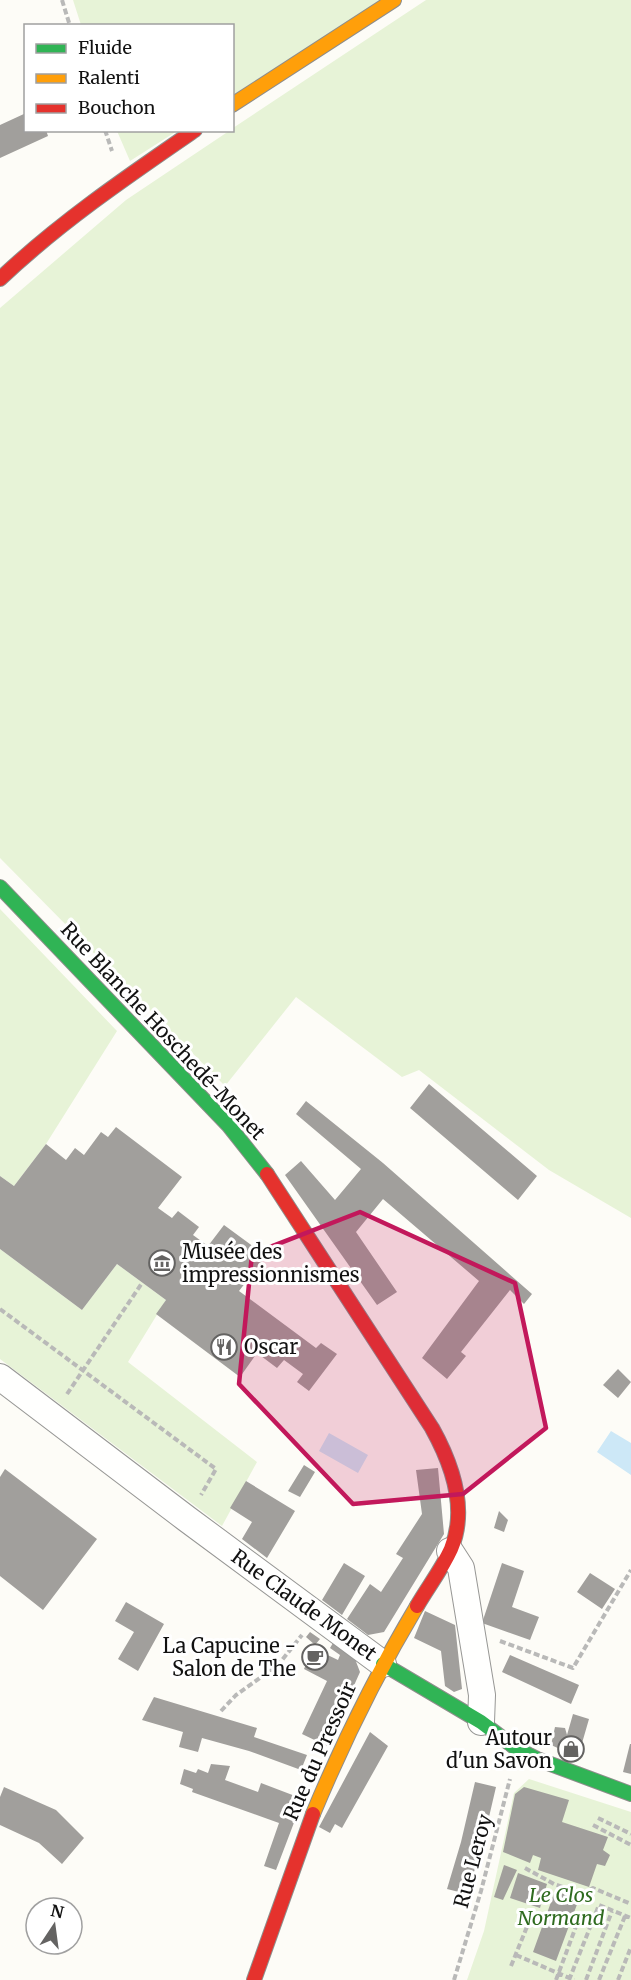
<svg xmlns="http://www.w3.org/2000/svg" width="631" height="1980" font-family="Merriweather,serif">
<rect width="100%" height="100%" fill="#fdfcf7"/>
<path fill="#e7f3d7" d="M73 0H381L233 95 232 26 81 25Z
M426 0H631V1218L549 1170 419 1070 402 1077 296 997 225 1086 0 858V308L126 200 229 131 232 130 233 128Z
M117 131H177L130 161Z
M0 909 117 1031 46 1144 14 1186 0 1176Z
M0 1249 82 1310 117 1264 166 1300 128 1362 257 1462 222 1526 0 1359Z
M529 1779 631 1812V1980H467L484 1931 514 1793Z"/>
<path fill="#cde8f7" d="M611 1431 631 1443V1475L597 1452Z
M329 1433 368 1455 358 1473 319 1451Z"/>
<path fill="#a19f9c" d="M26 113V130H46L48 136 0 158V125Z
M429 1084 537 1176 518 1200 410 1108Z
M306 1101 383 1163 532 1294 524 1304 510 1290 461 1352 466 1356 447 1379 422 1358 479 1281 383 1199 356 1232 397 1292 377 1305 285 1175 301 1161 335 1200 361 1169 296 1114Z
M116 1127 182 1177 158 1208 172 1218 178 1211 199 1227 193 1235 208 1246 224 1225 266 1256 239 1291 316 1348 321 1343 337 1354 309 1391 297 1382 303 1374 284 1360 277 1368 257 1353 240 1377 156 1314 166 1300 117 1264 82 1310 0 1249V1176L14 1186 46 1144 66 1160 75 1148 84 1155 101 1132 108 1137Z
M618 1369 631 1382 618 1398 603 1385Z
M304 1465 315 1472 300 1497 288 1491Z
M438 1468 444 1534 384 1632 368 1635 347 1619 370 1584 381 1592 403 1558 396 1554 422 1514 416 1470Z
M5 1469 97 1539 43 1610 0 1576V1477Z
M246 1481 295 1511 267 1558 242 1539 252 1522 230 1508Z
M499 1511 508 1520 504 1532 494 1528Z
M344 1563 365 1576 342 1615 322 1600Z
M502 1563 524 1571 512 1607 539 1617 530 1640 482 1623Z
M590 1573 615 1589 602 1609 577 1592Z
M126 1602 164 1624 138 1671 118 1659 134 1632 115 1621Z
M425 1611 455 1625 462 1689 454 1692 445 1686 441 1651 414 1638Z
M310 1632 320 1639 315 1645 306 1637Z
M333 1643 355 1659 360 1672 327 1746 302 1734 327 1681 304 1669 313 1648 338 1660 340 1655 330 1648Z
M510 1655 579 1685 571 1704 502 1672Z
M154 1697 257 1728 254 1737 307 1755 301 1770 249 1751 202 1738 198 1752 179 1747 183 1732 142 1720Z
M573 1714 589 1719 578 1757 551 1745 555 1727 565 1728 567 1735Z
M370 1732 388 1746 342 1828 335 1824 330 1833 319 1827Z
M630 1744H631V1774L623 1772Z
M211 1764 230 1766 225 1780 258 1792 261 1783 303 1799 276 1870 264 1866 279 1823 192 1792 193 1789 180 1784 184 1769 196 1773 198 1769 208 1773Z
M475 1782 496 1787 482 1847 467 1894 447 1889 461 1842Z
M4 1787 56 1810 84 1838 62 1864 39 1843 0 1825V1797Z
M524 1787 569 1800 562 1822 608 1837 603 1850 610 1855 605 1866 597 1864 589 1887 538 1870 541 1858 533 1855 530 1863 503 1852 515 1794Z
M504 1865 517 1870 503 1900 494 1897Z
M518 1873 547 1884 540 1908 510 1898Z
M555 1891 579 1899 556 1961 533 1952Z"/>
<g fill="none" stroke-linecap="round" stroke-linejoin="round">
<g stroke="#979795" stroke-width="28">
<path id="street" d="M0 1377 187 1519 383 1664
M450 1551 461 1568 482 1695 481 1722"/>
</g>
<g stroke="#8e8d8b" stroke-width="16">
<path id="fast" d="M0 887 229 1126 267 1174
M383 1664 481 1722 517 1749 537 1759 631 1794"/>
</g>
<g stroke="#8e8d8b" stroke-width="16">
<path id="slow" d="M232 105 394 0
M313 1814C343 1742 377 1673 417 1606"/>
</g>
<g stroke="#8e8d8b" stroke-width="16">
<path id="jam" d="M0 279C59 223 128 176 195 130
M267 1174 432 1428C452 1464 468 1509 451 1549 442 1569 428 1587 417 1606
M254 1980 313 1814"/>
</g>
<path stroke="#b9b9b8" stroke-width="4" stroke-dasharray="6 3" stroke-linecap="butt" d="M62 0 70 26
M105 130 112 151
M0 1309 216 1469 201 1495
M67 1394 142 1283
M500 1641 573 1668 631 1570
M221 1711 236 1695 278 1665 302 1635
M598 1818 631 1834
M593 1825 631 1845
M525 1868 554 1884 583 1894 593 1888 631 1904
M516 1955 574 1980
M511 1966 533 1912
M454 1980 481 1891 510 1779
M556 1980 578 1921
M569 1980 599 1905 631 1918
M586 1980 612 1911
M599 1980 625 1916
M618 1980 631 1947"/>
<use href="#street" stroke="#fffffe" stroke-width="26"/>
<use href="#fast" stroke="#30b455" stroke-width="14"/>
<use href="#slow" stroke="#ff9f0a" stroke-width="14"/>
<use href="#jam" stroke="#e5322d" stroke-width="14"/>
</g>
<path fill="#c2185b" fill-opacity="0.2" stroke="#c2185b" stroke-width="4.5" stroke-linejoin="round" d="M360 1212 515 1283 546 1428 463 1494 353 1504 239 1384 252 1254Z"/>
<defs>
<g id="museum-ring" transform="scale(1.35)"><circle r="9.5" fill="#fff" stroke="#646362" stroke-width="1.5"/><path d="M0-6L6-3V-2H-6V-3ZM-5-1h2V3h-2ZM-1-1h2V3h-2ZM3-1h2V3H3ZM-6 4H6V6H-6Z" fill="#646362"/></g>
<g id="restaurant-ring" transform="scale(1.35)"><circle r="9.5" fill="#fff" stroke="#646362" stroke-width="1.5"/><path d="M-5-6h1v4h1v-4h1v4h1v-4h1v5L-1.5 .5V6h-2V.5L-5-1ZM5-6V6H3V1.5H1.5Q1.5-4 5-6Z" fill="#646362"/></g>
<g id="cafe-ring" transform="scale(1.35)"><circle r="9.5" fill="#fff" stroke="#646362" stroke-width="1.5"/><path d="M-5.5-4.5H6V0H3Q3 3.5 0 3.5H-2.5Q-5.5 3.5-5.5 0ZM3-3.2v2h1.7v-2ZM-6 4.5H4V6H-6Z" fill="#646362"/></g>
<g id="shop-ring" transform="scale(1.35)"><circle r="9.5" fill="#fff" stroke="#646362" stroke-width="1.5"/><path d="M-5-2.5h2.3a2.7 3.5 0 0 1 5.4 0H5L5.5 6h-11ZM-1.5-2.5h3a1.5 2.3 0 0 0-3 0Z" fill="#646362"/></g>
</defs>
<g fill-rule="evenodd">
<use href="#museum-ring" x="162" y="1263"/>
<use href="#restaurant-ring" x="224" y="1347"/>
<use href="#cafe-ring" x="315" y="1657"/>
<use href="#shop-ring" x="571" y="1749"/>
</g>
<g text-anchor="middle" stroke-width="6" stroke-linejoin="round" paint-order="stroke">
<g font-size="20" fill="#111" stroke="#fff">
<text transform="translate(163 1031) rotate(47)" y="7">Rue Blanche Hoschedé-Monet</text>
<text transform="translate(304 1605) rotate(36)" y="7">Rue Claude Monet</text>
<text transform="translate(320 1751) rotate(-66)" y="7">Rue du Pressoir</text>
<text transform="translate(473 1861) rotate(-75)" y="7">Rue Leroy</text>
</g>
<g font-size="20" fill="#111" stroke="#fff" text-anchor="start">
<text x="182" y="1259">Musée des<tspan x="182" dy="23">impressionnismes</tspan></text>
<text x="244" y="1354">Oscar</text>
<text x="296" y="1653" text-anchor="end">La Capucine -<tspan x="296" dy="23">Salon de The</tspan></text>
<text x="552" y="1745" text-anchor="end">Autour<tspan x="552" dy="23">d'un Savon</tspan></text>
</g>
<g font-size="20" font-style="italic" fill="#2f6b1f" stroke="#fff">
<text x="561" y="1902">Le Clos<tspan x="561" dy="23">Normand</tspan></text>
</g>
</g>
<rect x="24" y="24" width="210" height="108" fill="#ffffff" stroke="#a0a0a0" stroke-width="1.5"/>
<rect x="36" y="44" width="30" height="9" fill="#30b455" stroke="#a0a0a0" stroke-width="1.5"/>
<text x="78" y="54" font-size="18" fill="#111111">Fluide</text>
<rect x="36" y="74" width="30" height="9" fill="#ff9f0a" stroke="#a0a0a0" stroke-width="1.5"/>
<text x="78" y="84" font-size="18" fill="#111111">Ralenti</text>
<rect x="36" y="104" width="30" height="9" fill="#e5322d" stroke="#a0a0a0" stroke-width="1.5"/>
<text x="78" y="114" font-size="18" fill="#111111">Bouchon</text>
<g transform="translate(54 1926) rotate(13)"><circle r="28" fill="#ffffff" stroke="#a0a0a0" stroke-width="1.5"/>
<path d="M0-4.5L10 22L0 15L-10 22Z" fill="#646362"/>
<text y="-9" font-size="16" font-weight="bold" text-anchor="middle" fill="#111111">N</text>
</g>
</svg>
